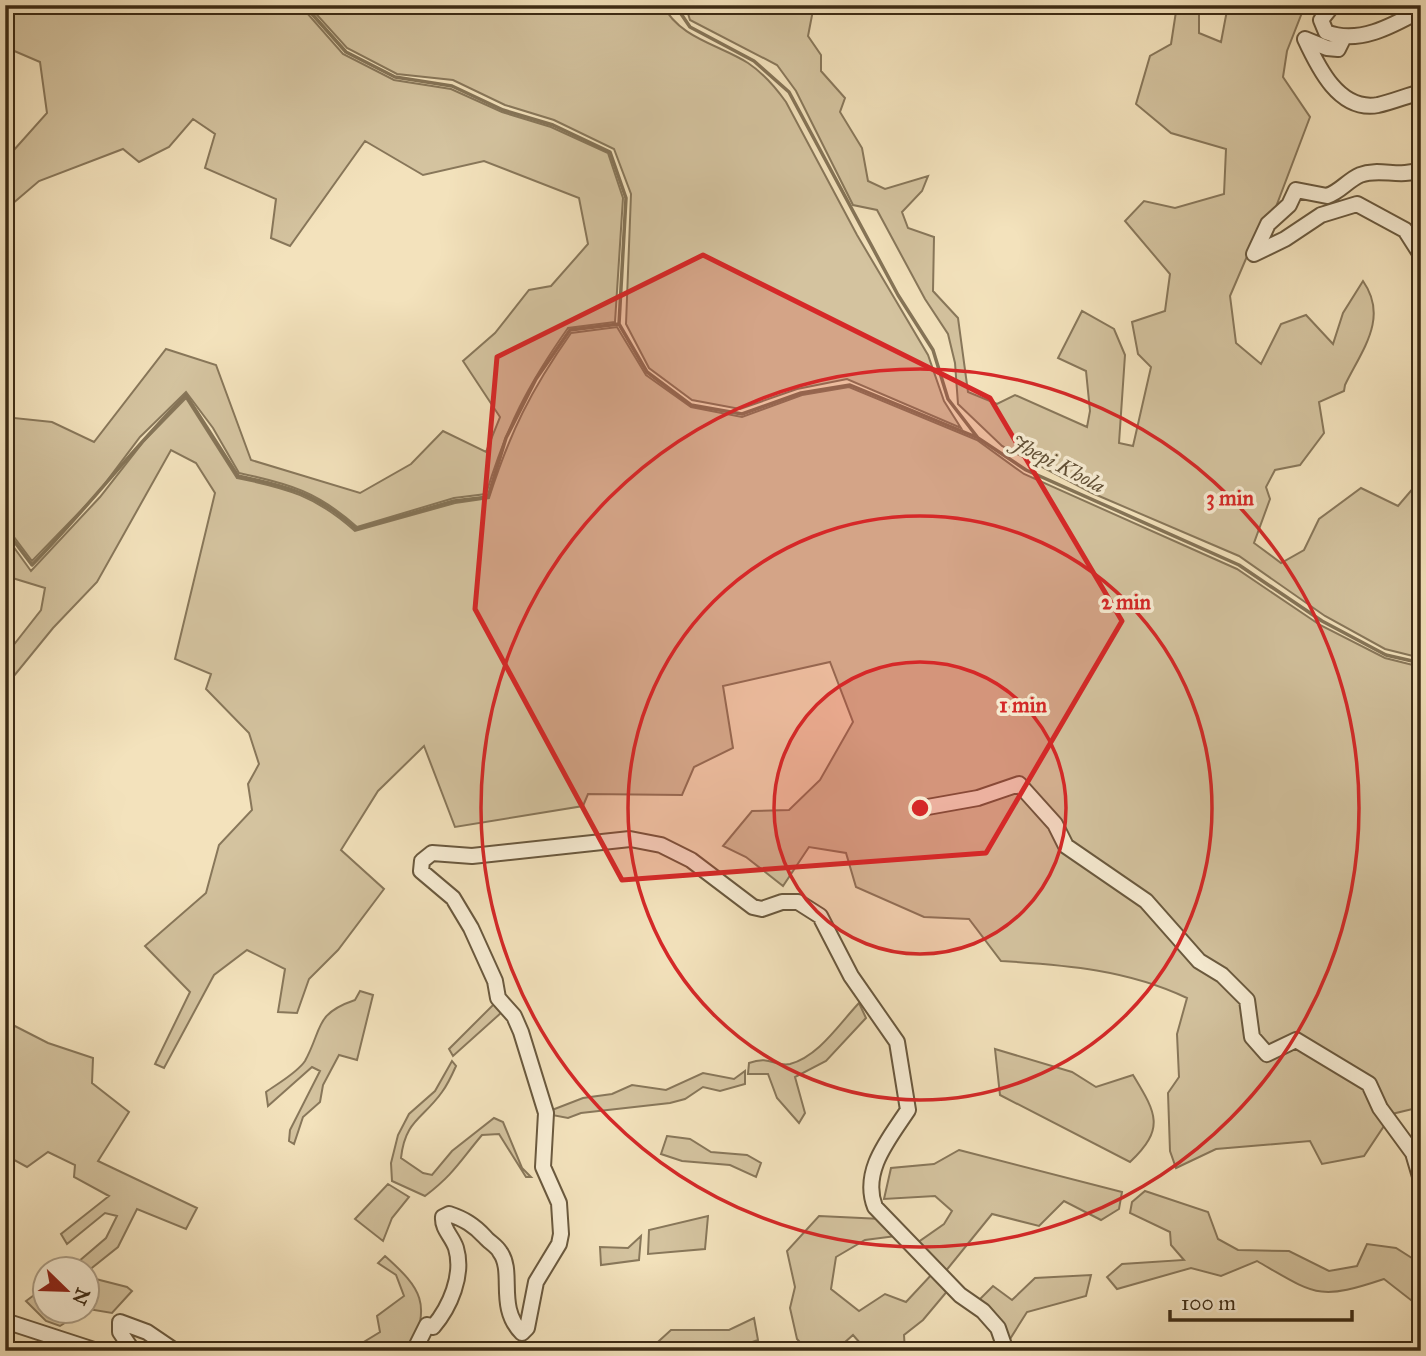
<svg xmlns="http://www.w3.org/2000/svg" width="1426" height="1356" font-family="'IM FELL Great Primer',serif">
<rect width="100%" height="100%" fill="#f3e2bc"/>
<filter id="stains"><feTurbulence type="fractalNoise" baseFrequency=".00286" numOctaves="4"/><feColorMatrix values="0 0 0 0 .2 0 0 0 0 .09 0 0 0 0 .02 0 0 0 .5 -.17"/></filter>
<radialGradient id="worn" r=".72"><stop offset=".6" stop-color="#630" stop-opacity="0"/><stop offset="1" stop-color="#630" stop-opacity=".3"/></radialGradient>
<path fill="#d4c39f" stroke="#88775a" stroke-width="2" d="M5 5H300L343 54 394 80 451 89 502 112 551 127 608 153 623 198 615 322 568 328C527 386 507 426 486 494L454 498 357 527C318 492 290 484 239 473L213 428 186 392 140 437 97 494 32 561 5 525V417L52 422 94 442 166 349 216 365 251 460 360 493 411 464 443 431 486 452 500 417 463 361 495 333 529 290 551 286 588 244 579 198 484 161 423 175 365 141 290 246 271 238 276 199 205 168 215 134 193 119 169 147 139 162 123 149 39 181 5 210V160L47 113 40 62 5 47Z
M308 5H663C679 38 720 45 748 63 763 73 776 88 786 102L857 235 928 355 944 401 961 428 847 379 797 389 740 409 692 400 649 368 626 324 631 194 614 149 554 120 505 105 453 80 397 74 347 48Z
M690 5H814L808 36 821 55V71L845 98 840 112 862 148 868 181 885 189 928 176 922 191 902 212 908 228 934 237 933 291 958 318 968 392 997 404 1015 395 1087 427 1090 411 1086 371 1058 358 1082 311 1114 329 1125 355 1119 443 1133 446 1151 367 1138 354 1132 322 1165 311 1170 274 1125 221 1144 201 1175 208 1224 194 1226 149 1171 133 1136 104 1150 56 1171 44 1177 5H1199V33L1221 42 1228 5H1305L1287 51 1283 77 1310 117 1274 212 1248 254 1230 296 1236 343 1261 364 1281 324 1306 315 1333 344 1343 313 1363 281C1389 318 1362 350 1345 385L1344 391 1319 402 1324 433 1300 465 1275 470 1266 487 1270 499 1254 543 1281 563 1304 550 1319 519 1361 488 1398 506 1421 479V658L1385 649 1325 616 1239 556 1092 493 1002 446 958 404 955 363 948 334 925 299 877 210 853 205 796 91 777 65 690 20 686 7Z
M617 327 646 375 691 407 742 417 802 395 849 387 977 440 1024 474 1237 569 1320 625 1385 658 1421 667V1107L1392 1114 1364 1156 1322 1164 1310 1141 1216 1149 1176 1168 1170 1151 1168 1093 1179 1077 1177 1034 1187 998C1128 970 1067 965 1001 961L969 919 924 917 856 887 846 853 809 847 783 886 746 857 723 846 752 811 789 810 820 780 853 722 830 662 723 686 733 748 694 767 682 795 588 794 583 806 455 827 424 746 378 791 341 850 384 889 338 950 309 979 297 1013 278 1012 285 969 247 950 214 975 164 1068 155 1064 190 992 145 946 206 893 219 845 252 810 248 784 259 764 249 733 206 689 211 674 175 659 215 493 196 463 171 450 97 582 53 628 5 687V656L41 610 45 588 9 577 5 582V535L31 571 100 497 144 441 186 398 237 478C287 488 316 496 355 531L455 503 489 498C510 432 531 390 571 333Z
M360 991 373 995 357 1060 339 1055 323 1085 320 1102 303 1117 294 1144 289 1141 290 1130 320 1071 312 1067 268 1106 266 1092C277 1084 297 1073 305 1061 323 1028 314 1014 355 1000Z
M496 1002 502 1012 453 1056 449 1049Z
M859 1003 866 1018 826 1061 795 1077 805 1113 799 1123 777 1098 768 1074H748L749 1063C770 1055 775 1067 790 1064 819 1056 839 1024 859 1003Z
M5 1021 48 1043 93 1058 92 1083 129 1112 98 1161 197 1208 186 1229 137 1209 118 1247 88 1271V1268H81L78 1262 106 1238 117 1216 105 1213 67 1244 61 1234 109 1196 74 1177 75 1165 48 1152 27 1167 5 1155Z
M995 1049 1072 1072 1096 1087 1133 1075C1156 1113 1166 1128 1130 1162L1000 1095Z
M452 1061 456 1066C452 1075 448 1084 442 1092 423 1119 405 1120 401 1158L423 1173 432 1175 452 1151 494 1118 503 1122 522 1168 531 1177H526L499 1134 482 1135C460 1161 454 1174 425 1196L392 1181 391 1163 398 1135 409 1114 435 1091Z
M745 1071V1084L720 1091 703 1087 685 1099 670 1103 581 1113 568 1118 552 1115V1110L583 1098 612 1094 632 1085 666 1090 703 1073 734 1079Z
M667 1136 690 1139 711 1152 747 1155 761 1163 756 1177 730 1165 682 1161 661 1154Z
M959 1150 1122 1192 1119 1209 1101 1220 1064 1201 1039 1226 992 1214 945 1272 917 1243 944 1224 952 1211 935 1196 884 1199 891 1168 934 1164Z
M388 1184 409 1197 392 1218 383 1241 355 1219Z
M1145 1191 1208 1212 1218 1239 1238 1250 1289 1251 1329 1271 1357 1266 1367 1244 1396 1248 1415 1260 1416 1304 1384 1279C1318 1301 1316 1295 1257 1261L1221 1276 1191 1268 1117 1289 1107 1277 1122 1264 1184 1260 1171 1245 1170 1232 1130 1213 1132 1202Z
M708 1216 705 1249 648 1254 649 1230Z
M819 1216 882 1219 896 1236 865 1240 836 1257 831 1289 859 1311 885 1294 906 1302 933 1273 949 1289 923 1320 904 1335 905 1351H867L853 1335 835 1351H808L797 1339 790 1308 795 1287 787 1251Z
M641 1236 639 1260 601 1265 600 1247 628 1248Z
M385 1256C422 1289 431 1304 410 1351H349L380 1332 377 1316 404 1296 396 1275 378 1263Z
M1091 1275 1086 1296 1027 1312 1010 1339 977 1302 993 1286 1012 1300 1035 1278Z
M88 1277 127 1287 132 1291 112 1313 88 1309Z
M45 1287 46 1310 84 1311 60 1326 46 1321 26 1301Z
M754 1318 758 1340 727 1351H648L671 1330H729Z"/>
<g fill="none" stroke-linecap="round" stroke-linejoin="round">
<path stroke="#857457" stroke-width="3.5" d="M304 5 346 52 395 77 452 86 503 110 553 125 610 152 626 198 619 324 647 372 691 405 742 414 801 393 850 385 976 437
M675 5 690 27 754 61 789 92 898 295 933 350 948 399 978 438 1026 470 1239 565 1322 621 1386 655 1421 663
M5 529 32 565C86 510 132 449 186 395L238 476C289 487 316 493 356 529L454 501 488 497 506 438 536 379 570 330 619 324"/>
<g stroke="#6a593e" stroke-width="18">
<path id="minor" d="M1333 5 1321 20 1326 32C1358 45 1392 26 1421 10
M1343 39 1338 49 1327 48 1305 39C1318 67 1339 112 1378 105 1392 102 1406 96 1421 92
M1421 169C1401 179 1380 167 1360 175 1348 180 1340 192 1327 196L1296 190 1289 205 1268 224 1254 254 1285 239 1321 215 1357 204 1405 230 1421 255
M922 808 978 798 1019 784 1055 824 1066 846 1146 901 1199 961 1222 975 1247 1000 1252 1037 1267 1054 1296 1040 1369 1084 1380 1108 1413 1153 1421 1180
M1421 1272V1279
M5 1321 97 1351
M133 1351 120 1332V1322L147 1332 175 1351
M414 1351 427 1325 433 1327C450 1307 464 1275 456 1248 452 1236 442 1229 443 1217L449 1214C464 1219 474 1225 485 1237 489 1242 497 1246 500 1252 515 1272 496 1307 522 1333L527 1328 536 1282 559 1244 561 1234 559 1203 543 1167 546 1113 521 1032 514 1016 498 998 495 981 471 928 453 898 421 871 422 861 432 853 472 856 630 839 661 845 691 860 753 907 762 909 782 902H798L820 916 851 976 897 1042 908 1110C889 1139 861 1171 875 1207L960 1295 983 1311 998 1328 1006 1351"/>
</g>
<use href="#minor" stroke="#f7ecd3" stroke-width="14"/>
</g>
<path fill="#d62828" fill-opacity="0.2" stroke="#d62828" stroke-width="5" stroke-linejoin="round" d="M703 255 990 398 1122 621 986 853 622 880 475 609 497 357Z"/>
<circle cx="920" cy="808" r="146" fill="#d62828" fill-opacity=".12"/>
<g fill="none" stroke="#d62828" stroke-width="3.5">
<circle cx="920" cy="808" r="146"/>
<circle cx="920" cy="808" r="292"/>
<circle cx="920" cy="808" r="439"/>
</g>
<g text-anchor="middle" stroke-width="7" stroke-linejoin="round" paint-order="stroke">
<g font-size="21" font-style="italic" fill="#614f35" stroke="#f7ecd3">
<text transform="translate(1058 464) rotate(27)" y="7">Jhepi Khola</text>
</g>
</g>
<circle cx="920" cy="808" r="10" fill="#d62828" stroke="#f7ecd3" stroke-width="3.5"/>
<g font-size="21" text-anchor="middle" font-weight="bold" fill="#d62828" stroke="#f7ecd3" stroke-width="7" stroke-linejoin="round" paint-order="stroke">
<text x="1230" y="505">3 min</text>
<text x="1126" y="609">2 min</text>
<text x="1023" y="712">1 min</text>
</g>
<rect width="1426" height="1356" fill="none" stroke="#f3e2bc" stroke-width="28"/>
<rect x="7" y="7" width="1412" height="1342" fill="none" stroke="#3d2b14" stroke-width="3.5"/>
<rect x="14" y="14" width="1398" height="1328" fill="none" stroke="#3d2b14" stroke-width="2"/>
<g transform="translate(66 1290) rotate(113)"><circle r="33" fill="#f7ecd3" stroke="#ad9f87" stroke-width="2"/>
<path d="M0-5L12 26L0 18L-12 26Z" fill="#8f2418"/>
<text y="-10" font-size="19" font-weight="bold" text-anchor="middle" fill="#3d2b14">N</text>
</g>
<path d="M1170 1310v10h182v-10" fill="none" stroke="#3d2b14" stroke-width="3.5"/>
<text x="1181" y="1310" font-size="21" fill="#3d2b14" stroke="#f7ecd3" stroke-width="5" paint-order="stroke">100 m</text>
<rect width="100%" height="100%" filter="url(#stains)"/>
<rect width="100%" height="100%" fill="url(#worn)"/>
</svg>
